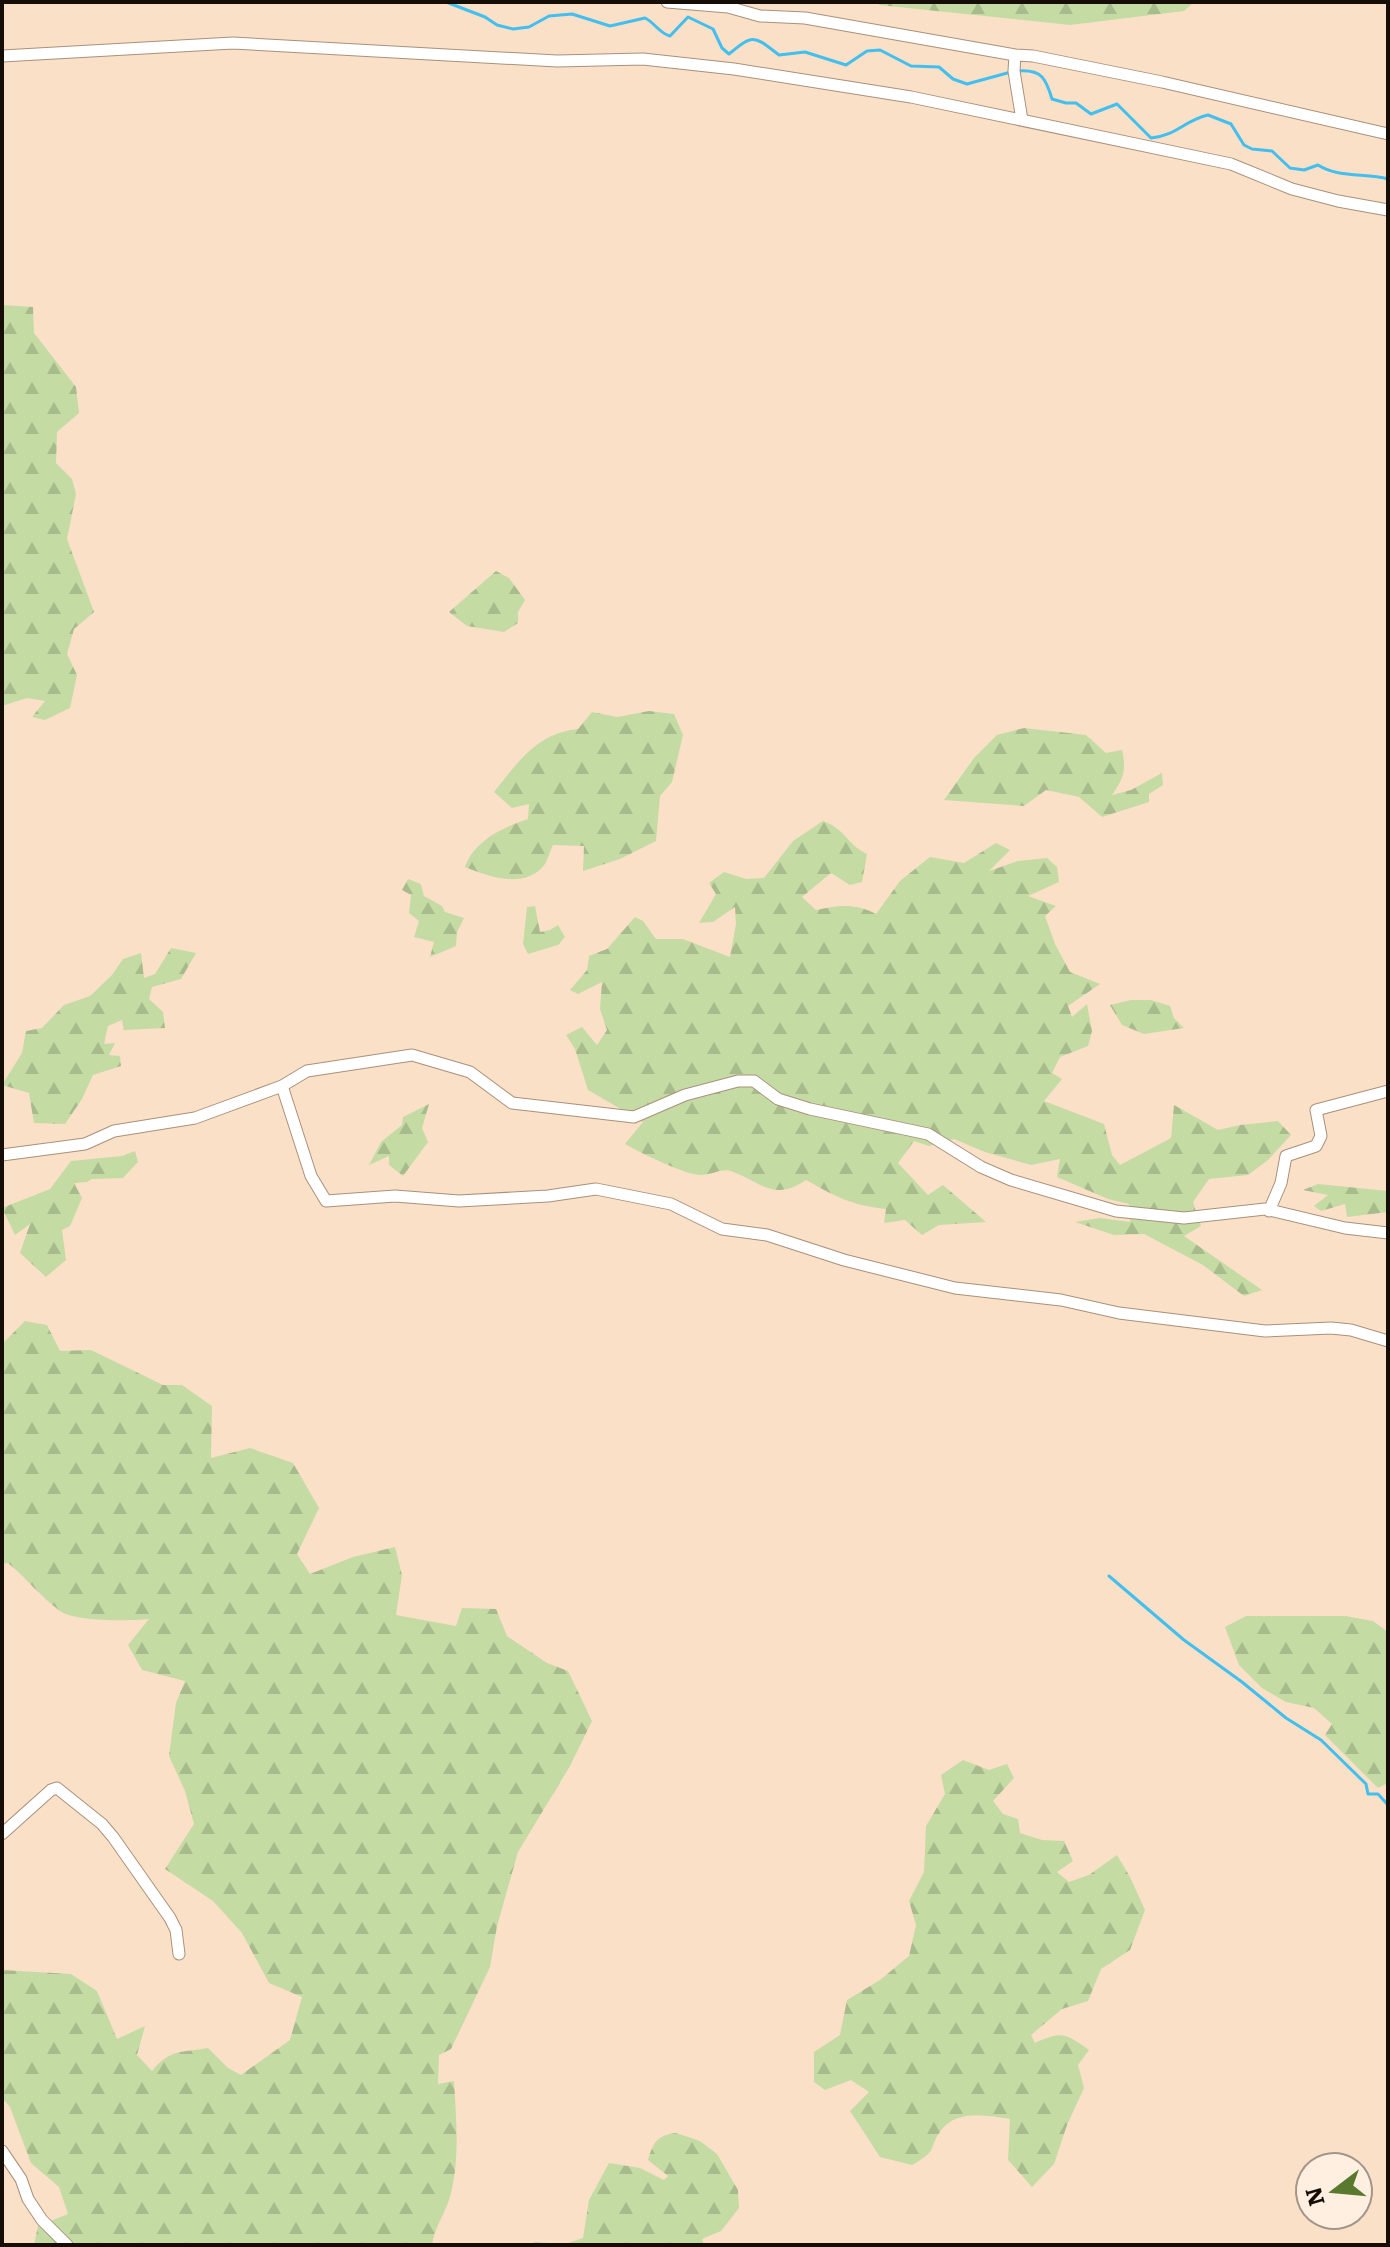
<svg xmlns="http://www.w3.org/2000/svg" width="1390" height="2247" font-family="Literata,serif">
<defs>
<pattern id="forest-firs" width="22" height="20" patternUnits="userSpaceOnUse" patternTransform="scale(2)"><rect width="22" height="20" fill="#c5dba4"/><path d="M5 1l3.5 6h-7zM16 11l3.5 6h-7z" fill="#a8bb8c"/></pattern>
</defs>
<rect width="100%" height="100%" fill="#fae0c7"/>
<path fill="url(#forest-firs)" d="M877 2H1194L1184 11 1070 25 879 5Z
M2 305 33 307 34 333 76 387 79 413 57 432 56 463 72 479 76 494 67 539 94 612 74 629 67 654 77 675 70 708 45 720 32 717 45 701 27 698 2 706 4 590 2 587Z
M496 571 509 578 525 600 518 612V623L504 632 467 626 449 612Z
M649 711 674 714 683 735 672 782 660 796 656 841 620 859 583 871 584 846 553 845C550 851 548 859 545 864 526 890 489 877 465 867 474 841 503 827 528 819L529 804 512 808 494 792C518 762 537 733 578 729L592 712 617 717Z
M1024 728 1086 735 1106 753 1122 750C1127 770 1123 779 1112 795L1131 790 1162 773 1163 785 1149 794V802L1102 817 1079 797 1046 790 1024 806 944 800 974 758 997 735Z
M823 821C847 830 845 843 867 854L862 882 850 885 831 873 802 897 816 910C838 905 856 903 876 914L900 881 930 857 964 863 996 843 1010 850 989 871 1018 861 1047 858 1057 867 1059 882 1028 896 1056 906 1045 916 1055 944 1070 972 1100 984 1068 1006 1072 1017 1087 1004 1092 1031 1088 1046 1060 1057 1052 1073 1062 1079 1044 1101 1104 1124 1112 1155 1120 1165 1171 1138 1174 1105 1218 1130 1240 1125 1278 1121 1291 1135 1268 1160 1248 1175 1209 1179 1193 1202 1201 1226 1184 1236 1262 1290 1244 1296 1203 1265 1144 1234 1114 1235 1075 1222 1100 1218 1130 1222 1129 1204 1108 1199 1057 1177 1060 1159 1031 1165 985 1152 954 1139 929 1146 914 1141 898 1163 928 1195 943 1185 986 1222 939 1225 922 1235 905 1220 884 1223 886 1209C850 1205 837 1197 806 1180 774 1202 761 1182 731 1171 722 1168 711 1175 701 1175 685 1175 641 1153 625 1144L643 1122 588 1090 575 1049 566 1035 582 1027 597 1045 607 1030 600 1009 602 982 578 994 570 990 587 970 589 956 607 949 635 917 643 921 656 939H683L730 957 736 924 735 907 713 922 699 923 716 894 709 883 724 872 746 879 764 878 793 841Z
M408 879 421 884 424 896 442 906 445 912 464 918 457 932 456 946 430 957 434 942 414 937 419 921 409 913 411 895 402 890Z
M535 906 540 932 550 930 558 925 565 937 558 945 528 954 523 944 527 907Z
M171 948 196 953 181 979 152 987 149 999 163 1012 165 1028 124 1030 122 1020 108 1026 104 1044 115 1043 109 1055 120 1056 121 1066 93 1075 82 1099 65 1124 34 1123 29 1093 2 1085 22 1053 26 1031 42 1028 64 1005 90 996 112 975 123 959 141 953 144 978 155 974Z
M1131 1000H1151L1170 1006 1174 1018 1184 1028 1144 1034 1122 1025 1110 1005Z
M429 1104 422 1128 428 1142 403 1176 389 1165V1156L369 1165 381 1142 402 1125 403 1117Z
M135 1151 138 1162 123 1178 92 1179 87 1182 74 1183 82 1198 70 1226 62 1230 66 1260 46 1277 20 1253 30 1224 15 1235 2 1208 50 1189 71 1161 122 1156Z
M1318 1184 1388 1191V1212L1347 1217 1345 1204 1321 1211 1314 1206 1328 1195 1303 1190Z
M25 1321 47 1325 60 1351 91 1350 163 1385H182L212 1406 211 1458 250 1448 293 1463 319 1508 297 1554 310 1574 353 1557 395 1547 402 1575 396 1615 456 1626 462 1608 496 1609 507 1636 547 1663 568 1671 592 1721 570 1766 518 1852 497 1926 490 1967 451 2049 439 2055 438 2084 454 2081C456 2118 460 2157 451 2193 447 2211 435 2225 432 2245H34L38 2226 68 2214 59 2187 31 2163 10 2107 2 2098V1970L71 1974 97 1991 117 2039 145 2026 137 2055 152 2071C171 2048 181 2053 208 2048L228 2068 241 2075 290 2040 302 1997 269 1983 242 1933 213 1901 165 1869 194 1824 185 1791 169 1756 176 1703 185 1681 142 1670 128 1645 149 1619C130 1621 75 1622 60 1611 41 1597 26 1578 8 1563L2 1564V1344Z
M1246 1616H1345L1373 1621 1388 1632V1783L1378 1788 1325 1735 1332 1724 1314 1708 1286 1702 1262 1688 1239 1665 1225 1627Z
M963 1760 989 1770 1007 1764 1014 1778 993 1801 1003 1814 1018 1819 1020 1833 1042 1840 1064 1841 1073 1861 1057 1872 1069 1882 1089 1875 1117 1855 1130 1877 1145 1910 1130 1950 1101 1969 1088 2001 1062 2009 1031 2035 1035 2043C1062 2031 1065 2033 1089 2050L1078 2065 1084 2088 1067 2125 1054 2164 1032 2187 1008 2160 1010 2119C989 2116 960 2109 943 2128 927 2147 941 2149 912 2165L880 2157 850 2111 869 2092 851 2080 825 2090 814 2082V2052L840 2035 847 2000 880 1980 909 1956 916 1925 909 1901 924 1872 926 1826 945 1794 941 1775Z
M676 2133 700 2141 717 2154 738 2190 739 2208 721 2231 702 2239 704 2245H533L534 2242 565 2244 583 2238 589 2200 609 2163 640 2168 664 2180 668 2176 648 2160C653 2143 657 2135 676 2133Z"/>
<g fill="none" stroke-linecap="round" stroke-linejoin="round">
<path stroke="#43bfef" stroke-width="3" d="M446 2 485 17 497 25 513 29 529 27 549 16 572 14 610 26 645 18C655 23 659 33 670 36L688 17 713 29 722 48 729 54C754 33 754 36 779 55L805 52 846 65 867 51 880 50 911 66 939 67 953 79 967 84 1011 72
M1018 71C1042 69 1046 79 1052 99L1066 103H1076L1091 114 1117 104 1151 138C1176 136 1185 120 1208 115L1231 124 1244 145 1252 149 1272 151 1290 168 1304 170 1318 165C1338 178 1365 173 1388 179
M1109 1576 1184 1640 1242 1682 1286 1718 1321 1740 1366 1784 1368 1794H1378L1388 1805"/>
<g stroke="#a9917a" stroke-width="13">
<path id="street" d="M667 2 728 7 760 16 805 18 1015 55 1033 56 1162 82 1388 134
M1015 55 1014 71 1022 120
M2 56 233 43 557 61 643 59 734 69 911 97 1231 164 1292 189 1338 201 1388 210
M282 1086 311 1176 326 1201 395 1196 459 1201 548 1196 596 1189 671 1204 722 1229 767 1235 844 1260 955 1288 1061 1300 1119 1313 1265 1331 1331 1328 1351 1330 1388 1341
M2 1155 85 1144 114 1131 195 1118 282 1086 307 1071 412 1055 470 1072 512 1103 634 1117 685 1095 738 1081H754L778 1099 810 1109 928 1134 981 1167 1011 1180 1116 1211 1184 1218 1265 1209 1345 1228 1388 1233
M1269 1211 1281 1183 1286 1156 1316 1146 1321 1136 1316 1110 1388 1091
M2 1834 51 1790 57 1788 102 1824 113 1837 170 1918 176 1930 179 1954
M2 2151 21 2179 28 2199 42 2220 67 2245"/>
</g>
<use href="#street" stroke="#fff" stroke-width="11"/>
</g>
<rect width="1390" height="2247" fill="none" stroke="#160d06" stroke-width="8"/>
<g transform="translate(1334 2191) rotate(254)"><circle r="38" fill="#ffefe0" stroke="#a29589" stroke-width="2"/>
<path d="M0-6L14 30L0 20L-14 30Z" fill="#59792f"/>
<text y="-12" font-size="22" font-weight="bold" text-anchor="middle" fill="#160d06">N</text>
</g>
</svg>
